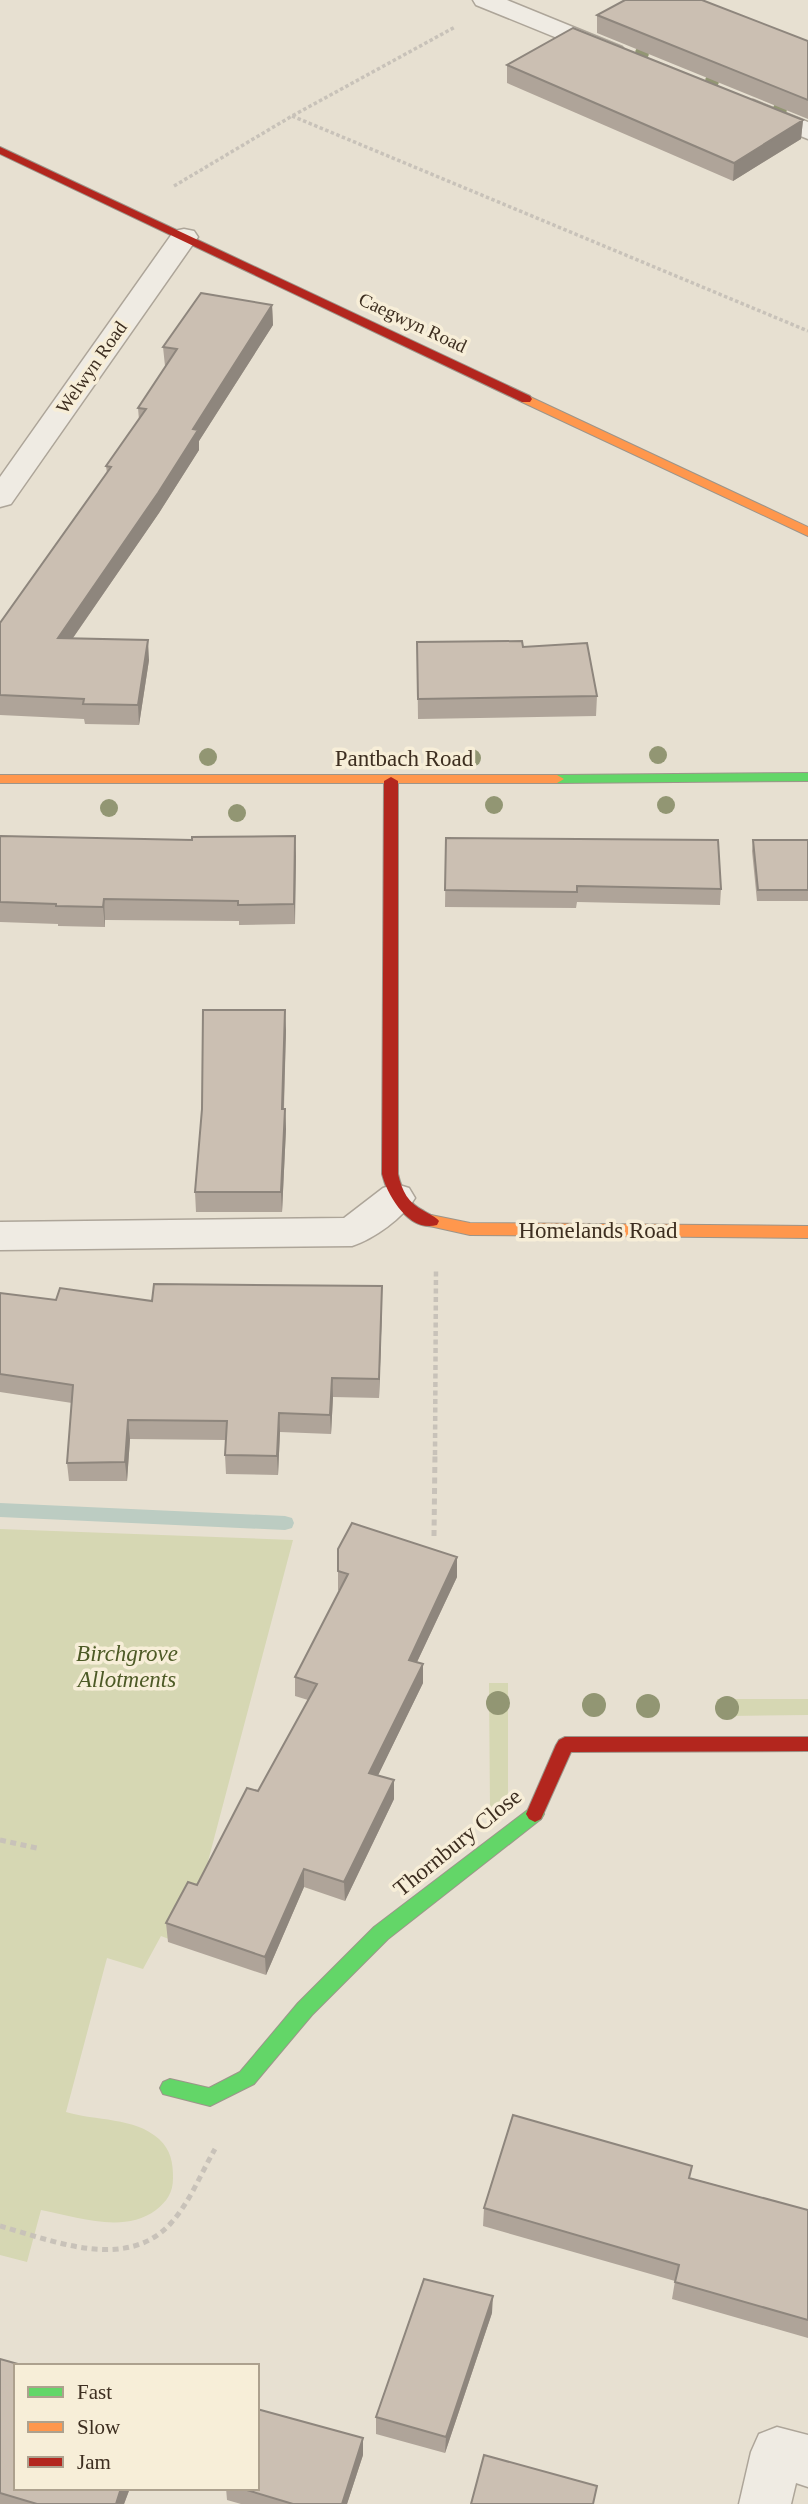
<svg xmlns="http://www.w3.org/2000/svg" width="808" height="2504" font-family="Georgia,serif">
<rect width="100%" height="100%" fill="#e7e0d1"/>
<path fill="#d6d7b3" d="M0 1529 293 1540 197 1903 169 1939 161 1936 143 1969 107 1958 66 2112C95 2121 135 2117 159 2139 171 2150 173 2163 173 2178 173 2193 167 2201 156 2210 124 2234 77 2217 41 2210L27 2262 0 2255Z
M489 1683H508V1809L490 1810Z
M717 1699H808V1715L729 1716 717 1709Z"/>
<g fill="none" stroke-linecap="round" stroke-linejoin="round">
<path fill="#bcccc2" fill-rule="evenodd" d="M0 1503 285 1516 292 1518 294 1523 292 1528 285 1530 0 1517Z"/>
<g stroke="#ada599" stroke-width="3">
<path id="street" d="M473 0H507L622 47 626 52 622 57 613 60 604 57 476 5Z
M753 100 808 122V139L744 113 740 108 744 103Z
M184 229 194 231 198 237 11 504 0 507V477L174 231Z
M396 1184 409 1188 415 1198C403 1218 374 1239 352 1246L0 1250V1222L344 1218 383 1188Z
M777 2427 808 2435V2487L796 2483 791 2504H739L751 2452 759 2434Z"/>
</g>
<g stroke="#9c958a" stroke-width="2">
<path id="fast" d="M808 773V781L557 783 550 779 557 775Z
M535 1806 541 1809 544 1814 541 1819 388 1939 312 2015 254 2084 210 2106 163 2094 160 2088 163 2082 170 2079 209 2088 240 2072 298 2003 374 1927 529 1809Z"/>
</g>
<g stroke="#9c958a" stroke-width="2">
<path id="slow" d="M526 395 808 527V536L522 402 520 399Z
M0 775H557L564 779 557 783H0Z
M431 1215 470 1223 808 1226V1238L470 1235 425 1225 423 1221 425 1217Z"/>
</g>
<g stroke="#9c958a" stroke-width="2">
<path id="jam" d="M0 147 530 396 532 399 530 402H522L0 154Z
M391 777 398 781V1174C402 1191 408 1203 424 1211 430 1215 435 1216 439 1221L437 1225C409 1233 387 1195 382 1174L384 781Z
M565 1737H808V1751L571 1752 541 1819 535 1822 529 1819 526 1814 556 1745 559 1740Z"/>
</g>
<path stroke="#c8c2b9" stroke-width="3.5" stroke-dasharray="3.5 2.5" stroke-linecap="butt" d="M292 116 808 331
M174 186 292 116 455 27"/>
<path stroke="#c8c2b9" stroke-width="4.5" stroke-dasharray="5 3.5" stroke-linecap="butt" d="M435 1455 436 1268"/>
<path stroke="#c8c2b9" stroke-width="5" stroke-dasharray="6 4.5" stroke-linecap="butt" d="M434 1536 435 1453
M0 1840 41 1849
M0 2226C54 2241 127 2272 171 2223 190 2202 201 2173 215 2149"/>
<use href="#street" fill="#efebe3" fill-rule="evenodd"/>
<use href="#fast" fill="#63d668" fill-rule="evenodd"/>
<use href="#slow" fill="#ff974d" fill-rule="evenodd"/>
<use href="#jam" fill="#b3261e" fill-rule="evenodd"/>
</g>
<g fill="#929673">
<circle cx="642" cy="53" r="7"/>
<circle cx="712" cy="81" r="7"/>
<circle cx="780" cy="109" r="7"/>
<circle cx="658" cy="755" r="9"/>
<circle cx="208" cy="757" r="9"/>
<circle cx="472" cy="758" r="9"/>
<circle cx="494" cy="805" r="9"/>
<circle cx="666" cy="805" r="9"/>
<circle cx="109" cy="808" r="9"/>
<circle cx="237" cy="813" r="9"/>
<circle cx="498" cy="1703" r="12"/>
<circle cx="594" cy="1705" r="12"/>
<circle cx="648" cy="1706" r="12"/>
<circle cx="727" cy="1708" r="12"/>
</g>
<path fill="#afa499" d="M597 15 808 41V119L597 33Z
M507 65 803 120 801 139 733 181 507 83Z
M272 305 273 325 199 441V450L159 513 73 638 149 660 139 725 85 724 84 719 0 715V623L107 473 106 466 139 420 138 408 166 366H165L163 347Z
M417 642 523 647 597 696 596 716 418 719Z
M0 836 192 840 295 836V924L239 925V921L105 920V927L58 926V924L0 922Z
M446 838 721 889 720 905 577 902 576 908 445 907Z
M753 840H808V901H757L752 851Z
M286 1030 284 1109H285L286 1129 282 1212H196L195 1192Z
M0 1293 56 1300 382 1305 379 1398 333 1397 331 1434 280 1432 278 1475 226 1474 225 1455 226 1440 130 1439 127 1481H69L67 1463 72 1403 0 1392Z
M338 1549 457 1577 417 1662 423 1683 378 1775 394 1780V1799L345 1901 304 1887 266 1975 168 1942 166 1923 197 1885 258 1791 308 1700 295 1696V1677L339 1591 338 1590Z
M691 2178 808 2210V2338L672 2299 675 2281 483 2226 484 2208Z
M492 2313 445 2453 376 2434V2417Z
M0 2359 130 2488 124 2504H0Z
M363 2455 347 2504H241L227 2500 226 2488H257Z"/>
<path fill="#8e867d" d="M803 120 801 139 733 181 734 163Z
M272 305 273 325 199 441V450L159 513 59 658 58 638Z
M148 640 149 660 139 725 138 705Z
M295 836 296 856 295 924 294 904Z
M104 899 105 920V927L103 907Z
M285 1010 286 1030 283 1129 282 1109Z
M285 1109 286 1129 282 1212 281 1192Z
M382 1286V1305L379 1398V1379Z
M332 1378 333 1397 331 1434 330 1415Z
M279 1413 280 1432 278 1475 277 1456Z
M128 1420 130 1439 127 1481 125 1462Z
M457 1557V1577L409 1679V1660Z
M423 1664V1683L370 1792 369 1773Z
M394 1780V1799L345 1901 344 1882Z
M304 1869V1887L266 1975 265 1957Z
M493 2296 492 2313 445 2453 446 2437Z
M363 2438V2455L347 2504H342Z
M121 2488H130L124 2504H116Z"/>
<path fill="#cbbfb2" stroke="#8e867d" stroke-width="2" d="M625 0H702L808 41V100L597 15Z
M573 28 803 120 734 163 507 65Z
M201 293 272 305 193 429 198 430 158 493 58 638 148 640 138 705 83 704 84 699 0 695V623L111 467 106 466 146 409 138 408 177 349 163 347Z
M522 641 523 647 587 643 597 696 418 699 417 642Z
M0 836 192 840V837L295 836 294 904 238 905V901L104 899 103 907 56 906V904L0 902Z
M446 838 718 840 721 889 577 886V892L445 890Z
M753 840H808V890H758Z
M203 1010H285L282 1109H285L281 1192H195L202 1109Z
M154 1284 382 1286 379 1379 332 1378 330 1415 279 1413 277 1456 225 1455 227 1421 128 1420 125 1462 67 1463 73 1385 0 1374V1293L56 1300 60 1288 152 1301Z
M352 1523 457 1557 409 1660 423 1664 369 1773 394 1780 344 1882 304 1869 265 1957 166 1923 188 1882 197 1885 247 1788 258 1791 317 1684 295 1677 348 1574 338 1571V1549Z
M513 2115 692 2166 689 2178 808 2210V2320L675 2282 679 2265 484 2208Z
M424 2279 493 2296 446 2437 376 2417Z
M0 2359 25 2366H16V2488H121L116 2504H37L0 2493Z
M257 2409 363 2438 342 2504H293L240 2488H257Z
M484 2455 597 2486 593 2504H471Z"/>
<g text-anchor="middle" stroke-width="7" stroke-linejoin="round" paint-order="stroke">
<g font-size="19" fill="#3d2e20" stroke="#f7eed8">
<text transform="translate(413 322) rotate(25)" y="7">Caegwyn Road</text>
<text transform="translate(91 367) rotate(-55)" y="7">Welwyn Road</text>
</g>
<g font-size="23" fill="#3d2e20" stroke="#f7eed8">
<text x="404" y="766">Pantbach Road</text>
<text x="598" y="1238">Homelands Road</text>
<text transform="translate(457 1842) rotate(-39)" y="8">Thornbury Close</text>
</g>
<g font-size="23" font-style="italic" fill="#4d5a26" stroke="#f7eed8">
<text x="127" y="1661">Birchgrove<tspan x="127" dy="26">Allotments</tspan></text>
</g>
</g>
<rect x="14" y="2364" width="245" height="126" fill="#f7eed8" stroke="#ada18e" stroke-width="2"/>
<rect x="28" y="2387" width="35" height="10" fill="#63d668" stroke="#ada18e" stroke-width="2"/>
<text x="77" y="2399" font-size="21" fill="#3d2e20">Fast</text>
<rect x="28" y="2422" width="35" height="10" fill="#ff974d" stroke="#ada18e" stroke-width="2"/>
<text x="77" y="2434" font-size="21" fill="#3d2e20">Slow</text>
<rect x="28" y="2457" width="35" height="10" fill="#b3261e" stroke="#ada18e" stroke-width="2"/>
<text x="77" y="2469" font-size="21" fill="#3d2e20">Jam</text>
</svg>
